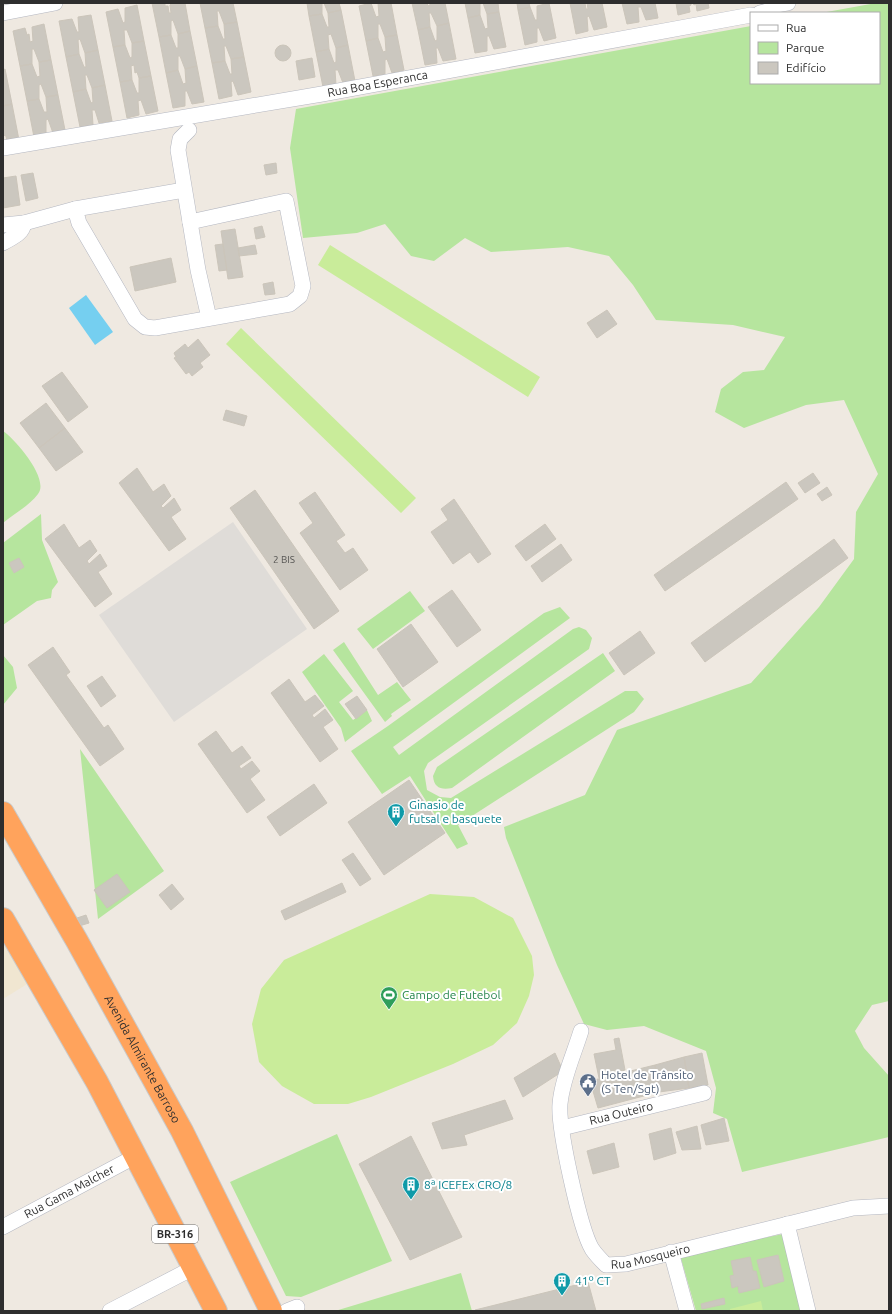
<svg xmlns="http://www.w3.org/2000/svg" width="892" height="1314" font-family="Ubuntu,sans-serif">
<rect width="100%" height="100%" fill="#efe9e1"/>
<path fill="#f0e6d1" d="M3 931 32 981 3 999Z"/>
<path fill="#b6e59e" d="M876 3H889V1001L872 1005 855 1031 864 1048 889 1076V1137L742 1172 727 1119 713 1113 716 1088 706 1051 644 1026 607 1030 584 1024 557 965 506 838 504 827 585 795 617 730 751 683 819 607 854 559 856 512 878 474 844 400 806 405 744 428 715 412 721 389 743 372 764 370 785 337 733 325 656 320 633 285 609 256 568 247 491 252 465 238 434 261 411 256 385 224 357 233 303 238 290 148 296 109 751 26V83H879V13H821Z
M3 431C15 439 50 479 38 494 30 505 14 514 3 523Z
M41 514 42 540 58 582 52 590 51 598 37 601 3 625V543Z
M410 591 425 611 373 649 357 629Z
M560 607 570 618 393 747 399 755 573 629 579 627 586 630 592 638 589 649 428 763 424 771 427 790 440 797 451 798 625 691H637L644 699 634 712 458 825 468 844 457 849 410 776 382 794 351 751 388 726 544 613Z
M344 642 378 695 397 682 411 700 391 714 392 716 385 722 333 650Z
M603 653 615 671 452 788C441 790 434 788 433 776L437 767Z
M324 654 353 691 339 702 353 720 367 710 372 721 345 742 341 728 302 672Z
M3 655 13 667 17 688 3 705Z
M80 749 164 871 98 919Z
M337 1134 392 1261 301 1297 286 1296 230 1182Z
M783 1234 802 1311H696L680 1255Z
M461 1273 472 1311H335Z"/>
<path fill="#c9ec9a" d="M330 245 540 377 528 397 318 265Z
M241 328 416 498 401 513 226 344Z
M430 894 474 897 513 918 532 956 534 975 529 996 517 1023 493 1045 453 1064 371 1097 348 1104H314L282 1086 259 1062 252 1024 261 989 284 960Z
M761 1301 763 1311H730V1309Z"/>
<path fill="#dfdcd8" d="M233 522 307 629 174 722 99 615Z"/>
<path fill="#75cff0" d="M86 295 113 332 95 345 69 308Z"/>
<path fill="#cbc7bf" stroke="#cbc5ba" d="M152 3H165V6H168L169 13H171L170 5 172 3H185L190 31 178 34 173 20 171 21V35L159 37Z
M200 3H233L237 22 224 24 219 11H217L218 26 205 28Z
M307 3H322V14L309 16Z
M324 3H339L341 10 328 13Z
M371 3 376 17 379 16 378 3H391L397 35 385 37 380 24H378V38L366 41 359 6Z
M412 3H427L428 6 430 5V3H445L449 23 437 26 431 13H429L430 27 418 30Z
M465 3H480V15L468 18Z
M483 3H498L499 12 487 14Z
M517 3H529L530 7 518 10Z
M549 3 556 38 544 41 539 28H537V42L525 45 518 10 530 7 535 20H537V6Z
M570 3H585L586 9H588L587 3H602L607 27 594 30 589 16 587 17 588 31 576 34Z
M622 3H655L658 18 646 20 641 7H638L639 22 627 24Z
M676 3H691V5L689 6 690 12 678 15Z
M693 3H708L709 8 697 11 696 4 694 5Z
M137 5 144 41 132 43 127 30H124L125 45 113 47 106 12 118 9 123 23 125 22V8Z
M341 10 348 45 336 48 331 34 328 35 329 49 316 52 309 16 322 14 327 27H329L328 13Z
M499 12 506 47 494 49 489 36H487V51L475 53 468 18 480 15 485 29 488 28 487 14Z
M91 15 98 50 85 53 80 39 78 40 79 54 66 57 59 21 72 19 77 32H79L78 17Z
M237 22 244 57 231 59 226 46H224L225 61 212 63 205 28 218 26 223 39H225L224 24Z
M449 23 456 59 443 61 438 48H436L437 63 425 65 418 30 430 27 435 41 437 40V26Z
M44 24 51 60 39 62 34 49H32V64L20 66 13 31 25 28 27 35 29 34 30 42 33 41 32 27Z
M190 31 197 66 185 69 180 56H178V70L166 73 159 37 171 35 176 48H178V34Z
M397 35 404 70 392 73 387 59 385 60V74L373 76 366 41 378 38 383 52 386 51 385 37Z
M144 41 151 76 139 78 137 72 135 73 134 65 131 66 132 80 120 82 113 47 125 45 130 58 132 57V43Z
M275 53a8 8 0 1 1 16 0a8 8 0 1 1-16 0Z
M348 45 355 81 343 83 338 70H335L336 85 323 87 316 52 329 49 334 63 336 62V48Z
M98 50 105 85 92 88 87 75H85L86 89 73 92 66 57 79 54 84 67H86L85 53Z
M244 57 251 92 238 95 233 81 231 82 232 96 219 99 212 63 225 61 230 74H232L231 59Z
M312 58 315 77 299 80 296 61Z
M51 60 58 95 46 97 41 84 39 85V99L27 101 20 66 32 64 37 77 40 76 39 62Z
M197 66 204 102 192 104 187 91H185V106L173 108 166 73 178 70 183 84 186 83 185 69Z
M5 69 12 104 3 106V70Z
M151 76 158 111 146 114 141 100 138 101 139 115 127 118 120 82 132 80 137 93H139V78Z
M105 85 112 121 99 123 95 110H92L93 125 80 127 73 92 86 89 91 103 93 102 92 88Z
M58 95 65 130 53 133 48 119 46 120V134L34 137 27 101 39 99 44 112H47L46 97Z
M12 104 19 140 7 142 6 136 3 135V106Z
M276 163 277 173 266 175 264 165Z
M33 173 38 198 26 201 21 175Z
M16 176 20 205 3 208V178Z
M262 226 265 237 256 239 254 228Z
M235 229 243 277 228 279 221 231Z
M223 244 227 270 219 271 215 245Z
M255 245 257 254 239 256 238 248Z
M171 258 176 282 135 291 130 267Z
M273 282 275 294 265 295 263 284Z
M607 310 617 324 597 338 587 323Z
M198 339 210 355 200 363 203 367 192 376 189 372 186 374 174 358 176 357 174 353 185 344 188 348Z
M62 372 88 407 68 422 42 386Z
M46 403 65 428 39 448 20 423Z
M226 410 247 416 244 426 223 420Z
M65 428 83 452 56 471 39 448Z
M137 468 153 492 164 484 171 496 161 506 163 508 174 498 181 510 171 517 186 539 169 551 119 483Z
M813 473 820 483 805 493 798 483Z
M786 482 798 499 665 591 654 575Z
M827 487 832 495 822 501 817 494Z
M255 490 339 611 314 629 230 508Z
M315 492 345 535 336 541 345 553 353 548 368 570 340 590 300 533 313 523 299 503Z
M454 499 491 554 478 563 470 552 453 564 431 532 448 520 441 509Z
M64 524 79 548 90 540 97 551 87 561 89 564 100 554 107 566 98 572 112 594 95 607 45 539Z
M545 524 556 539 526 561 515 546Z
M834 539 848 558 705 662 691 643Z
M561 544 572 560 542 582 531 566Z
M19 558 24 567 14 573 9 563Z
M452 590 481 630 457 647 428 607Z
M411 624 438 662 403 687 377 649Z
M640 631 655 653 624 675 609 653Z
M53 647 70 672 66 675 104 728 108 725 124 749 100 766 28 665Z
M102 676 116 696 101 707 87 686Z
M289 679 305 702 315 695 324 706 312 715 314 718 325 709 333 720 323 727 338 749 320 762 271 693Z
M357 696 367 710 356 719 345 704Z
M216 731 232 753 242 746 251 758 239 766 241 769 252 761 260 771 250 779 265 800 247 813 198 744Z
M409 780 445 833 384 875 348 822Z
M314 784 327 803 280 836 267 817Z
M353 853 371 879 360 886 342 860Z
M117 874 130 892 107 908 94 890Z
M342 883 346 892 285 920 281 911Z
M172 884 184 899 171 910 159 895Z
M86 915 89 923 79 926 77 918Z
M619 1038 625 1070 599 1078 594 1054 616 1050 614 1039Z
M555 1053 563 1071 523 1097 514 1078Z
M702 1053 708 1085 689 1088 684 1057Z
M684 1057 689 1088 659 1092 655 1065Z
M655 1065 659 1092 598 1108 590 1081Z
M505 1100 513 1119 464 1135 467 1145 442 1149 432 1123Z
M724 1118 729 1141 706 1145 701 1125Z
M697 1126 701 1149 682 1150 676 1132Z
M671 1128 676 1153 654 1160 649 1134Z
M411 1136 462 1237 410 1260 359 1164Z
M614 1143 619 1167 593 1174 587 1151Z
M778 1255 784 1281 764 1287 757 1260Z
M750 1257 753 1271H756L760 1288 739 1293 738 1286 732 1288 730 1276 734 1275 731 1261Z
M588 1282 596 1311H475V1310Z
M724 1298 725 1304 702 1309 701 1304Z"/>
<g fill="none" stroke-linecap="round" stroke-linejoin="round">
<g stroke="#b4b7c1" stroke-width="16">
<g id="minor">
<path d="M772 6 788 3"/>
<path d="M3 13 55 3"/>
<path d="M760 13 771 10 772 3"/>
<path d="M189 130 180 139 178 150 198 270 209 318"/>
<path id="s1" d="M3 148 322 94 751 15"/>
<path d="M75 209 79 223 135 319 145 327 155 328 290 304 300 296 303 286 286 201 190 222"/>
<path d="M24 223 75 209 184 190"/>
<path d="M3 225 24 223C23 234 11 238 3 243"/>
<path id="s2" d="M581 1031C574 1054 562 1080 560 1104 558 1128 580 1229 592 1249 596 1255 601 1260 606 1265L626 1264 853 1208 889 1206"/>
<path id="s3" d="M562 1128 704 1093"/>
<path d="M787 1224 808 1311"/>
<path id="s4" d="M3 1227 136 1156"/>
<path d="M671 1252 687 1311"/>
<path d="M110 1311 193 1268"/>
<path d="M287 1311 297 1307"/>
</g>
</g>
<g stroke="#c9c9c9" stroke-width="24">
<g id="highway">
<path id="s5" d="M3 813 77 941 182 1131 271 1311"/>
<path d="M3 919 97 1082 216 1311"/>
</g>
</g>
<use href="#minor" stroke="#fff" stroke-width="15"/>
<use href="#highway" stroke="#ffa35c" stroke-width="22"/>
</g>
<defs>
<g id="building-pin" transform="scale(0.9)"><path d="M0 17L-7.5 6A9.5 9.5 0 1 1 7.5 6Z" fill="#0f9aa8" stroke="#fff"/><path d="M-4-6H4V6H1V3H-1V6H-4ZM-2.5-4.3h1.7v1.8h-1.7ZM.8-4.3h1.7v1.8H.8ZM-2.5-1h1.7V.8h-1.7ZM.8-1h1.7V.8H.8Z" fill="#fff"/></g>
<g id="stadium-pin" transform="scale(0.9)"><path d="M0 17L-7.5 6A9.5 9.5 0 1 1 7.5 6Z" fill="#2e9e5b" stroke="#fff"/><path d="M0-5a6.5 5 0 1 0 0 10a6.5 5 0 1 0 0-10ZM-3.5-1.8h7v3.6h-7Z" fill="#fff"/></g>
<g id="civic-pin" transform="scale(0.9)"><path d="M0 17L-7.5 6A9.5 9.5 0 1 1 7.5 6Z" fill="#5c6f8a" stroke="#fff"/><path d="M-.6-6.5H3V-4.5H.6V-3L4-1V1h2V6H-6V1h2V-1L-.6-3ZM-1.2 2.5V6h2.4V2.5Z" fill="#fff"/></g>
</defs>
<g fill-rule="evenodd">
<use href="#building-pin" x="396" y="812"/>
<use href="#stadium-pin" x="389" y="995"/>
<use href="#civic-pin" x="588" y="1082"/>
<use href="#building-pin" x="411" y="1185"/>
<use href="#building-pin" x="562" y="1281"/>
</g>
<g text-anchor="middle" stroke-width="4" stroke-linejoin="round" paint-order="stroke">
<g font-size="10" fill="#555452">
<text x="284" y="563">2 BIS</text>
</g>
<rect fill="#fff" stroke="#6d6d6d" stroke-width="1" x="152" y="1225" width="46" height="18" rx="3"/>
<g font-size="11" font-weight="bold" fill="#2e2e2e">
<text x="175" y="1238">BR-316</text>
</g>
<g font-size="12" fill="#2e2e2e" stroke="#fff">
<text dy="4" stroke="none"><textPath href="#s1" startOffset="380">Rua Boa Esperanca</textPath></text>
<text dy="4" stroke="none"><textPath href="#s5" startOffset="283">Avenida Almirante Barroso</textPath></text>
<text dy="4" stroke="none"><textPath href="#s3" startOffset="61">Rua Outeiro</textPath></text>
<text dy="4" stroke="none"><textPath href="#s4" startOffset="75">Rua Gama Malcher</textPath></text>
<text dy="4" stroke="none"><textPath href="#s2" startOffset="292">Rua Mosqueiro</textPath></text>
</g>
<g font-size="12" fill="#0d838f" stroke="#fff" text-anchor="start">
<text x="409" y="809">Ginasio de<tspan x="409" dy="14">futsal e basquete</tspan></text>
<text x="424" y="1189">8ª ICEFEx CRO/8</text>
<text x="575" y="1285">41º CT</text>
</g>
<g font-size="12" fill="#27864d" stroke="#fff" text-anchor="start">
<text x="402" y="999">Campo de Futebol</text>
</g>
<g font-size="12" fill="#4e5e75" stroke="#fff" text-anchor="start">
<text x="601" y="1079">Hotel de Trânsito<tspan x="601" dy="14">(S Ten/Sgt)</tspan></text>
</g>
</g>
<rect width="892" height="1314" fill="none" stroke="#2e2e2e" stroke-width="8"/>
<rect x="750" y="12" width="130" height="72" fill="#ffffff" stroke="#ababab"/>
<rect x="758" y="25" width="20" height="6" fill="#ffffff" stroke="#ababab"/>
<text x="786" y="32" font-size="12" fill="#2e2e2e">Rua</text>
<rect x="758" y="42" width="20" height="12" fill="#b6e59e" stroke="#ababab"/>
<text x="786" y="52" font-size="12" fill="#2e2e2e">Parque</text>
<rect x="758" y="62" width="20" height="12" fill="#cbc7bf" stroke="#ababab"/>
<text x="786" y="72" font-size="12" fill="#2e2e2e">Edifício</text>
</svg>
